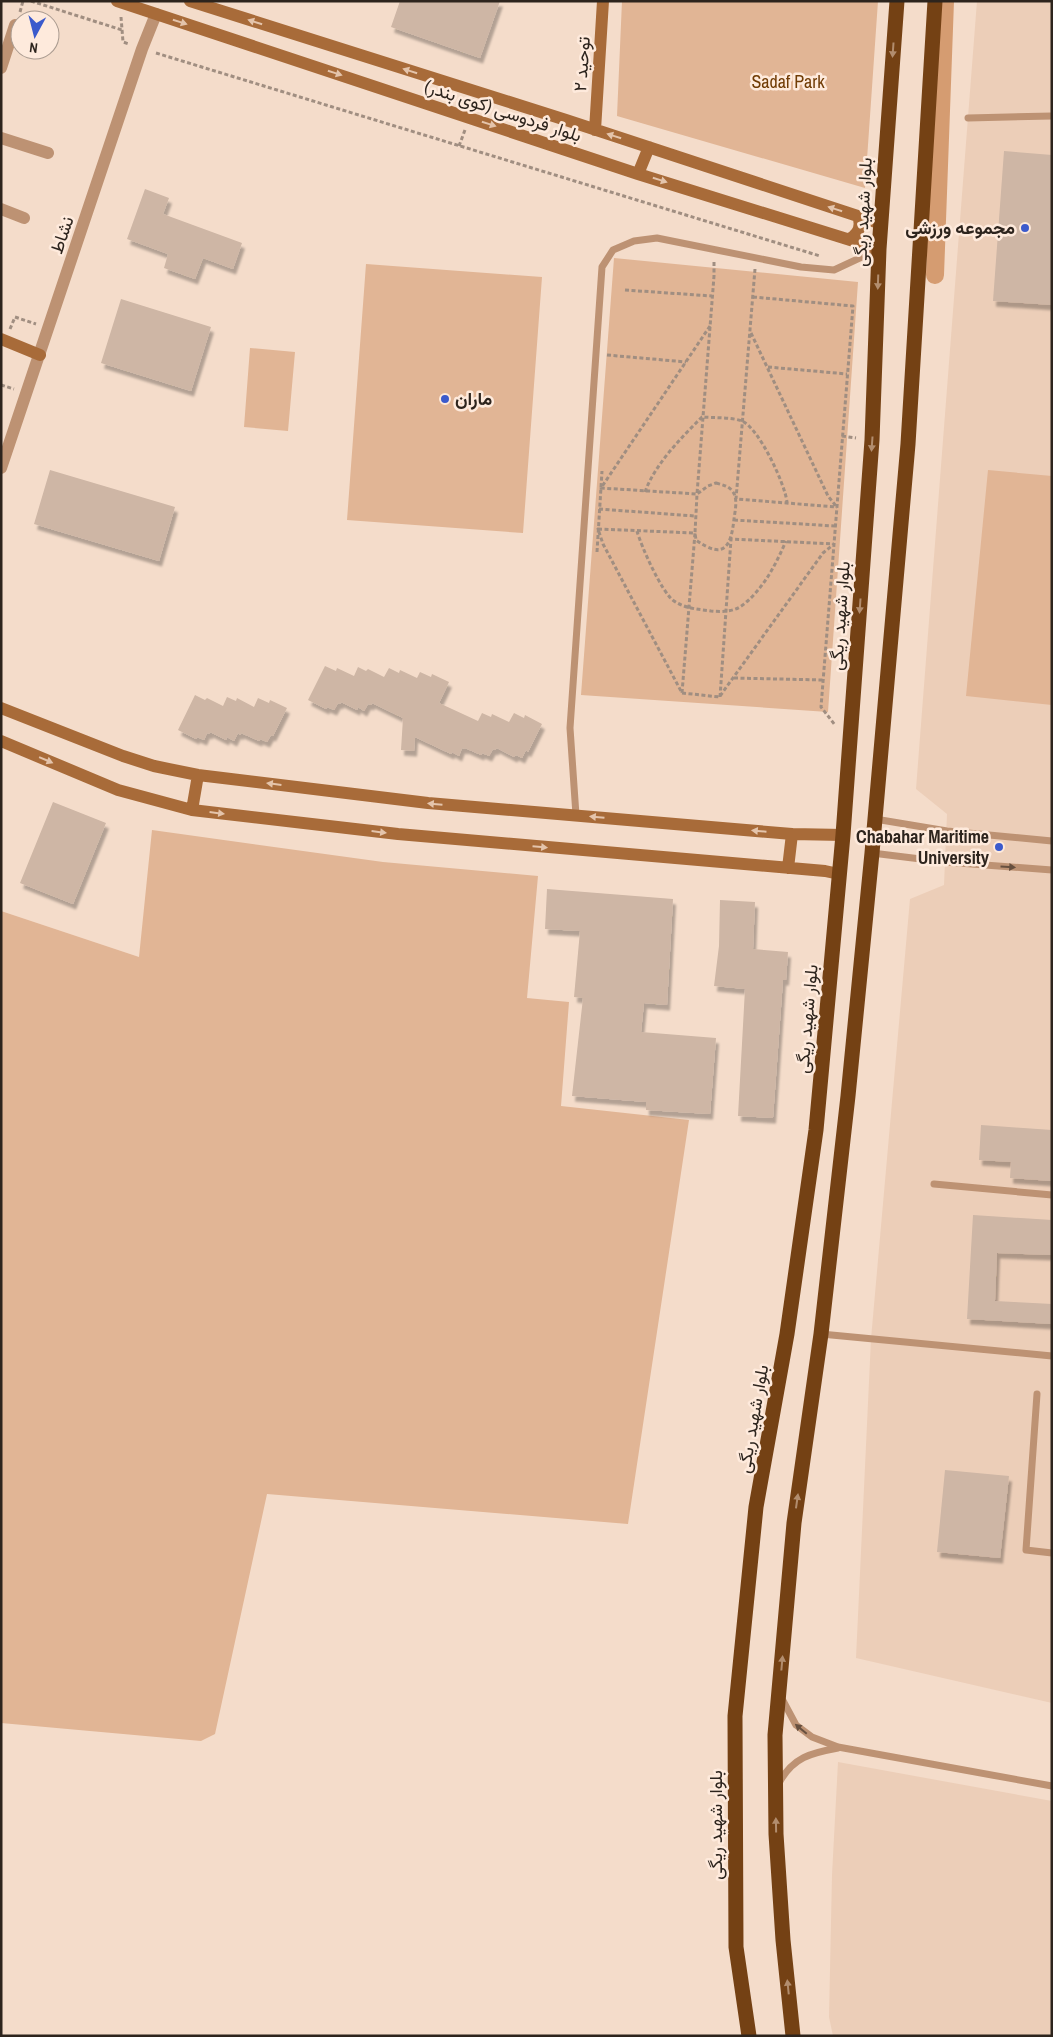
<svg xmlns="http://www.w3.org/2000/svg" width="1053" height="2037" font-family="'Archivo Narrow',Vazirmatn,sans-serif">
<defs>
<filter id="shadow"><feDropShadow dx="3" dy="5.5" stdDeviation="1" flood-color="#0004"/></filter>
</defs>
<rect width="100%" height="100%" fill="#f4dcca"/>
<path fill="#ecceb8" d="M977 1H1052V1703L856 1658 871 1339 910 899 944 885 947 814 916 789Z
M838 1762 1052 1801V2036H833L829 2017 832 1875Z"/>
<path fill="#e1b595" d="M622 1H878L865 188 617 116Z
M614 258 858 282 828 712 581 695Z
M366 264 542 277 523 533 347 520Z
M250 348 295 352 288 431 244 427Z
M988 470 1052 476V705L966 696Z
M152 830 383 862 538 876 527 998 569 1002 561 1106 689 1120 628 1524 267 1494 215 1734 201 1741 1 1723V911L139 957Z"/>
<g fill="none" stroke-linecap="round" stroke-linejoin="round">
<path stroke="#d59c71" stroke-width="18" d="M935 275 945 1"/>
</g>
<path fill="#ceb6a5" filter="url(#shadow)" d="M400 1H500L480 58 391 27Z
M1004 151 1052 155V305L993 301Z
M145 189 169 198 163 214 242 243 233 269 203 258 195 279 164 268 168 254 127 239Z
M121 299 211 327 191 391 101 363Z
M50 470 175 507 159 561 34 524Z
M325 666 336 671 337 668 354 676 358 667 366 671 368 669 384 677 389 668 399 673 400 670 417 678 420 672 431 677 432 674 449 682 439 703 478 721 482 713 491 717 492 714 509 722 514 713 524 718 525 715 542 724 528 752 526 750 522 758 516 755 514 757 497 748 495 750 493 749 489 756 482 753 481 755 465 748V749L462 748 459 756 452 752 451 754 415 737 414 751 401 750 403 718 372 703 371 705 368 704 364 711 358 707 357 710 341 702 340 704 338 703 334 710 327 707 326 709 308 700Z
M195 695 205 700 207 698 223 706 227 697 236 701 237 698 254 707 258 698 269 703 270 700 287 708 273 736 271 735 267 742 260 739 259 741 241 733 240 735 238 733 234 741 227 737 226 740 210 732V734L207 733 204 740 197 737 196 739 178 730Z
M53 802 106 823 73 904 20 883Z
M547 889 673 899 667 1005 644 1003 641 1032 716 1038 710 1114 646 1110V1102L572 1096 583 998 574 997 580 931 545 929Z
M720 900 755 902 753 949 788 952 786 980H783L773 1118 738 1116 745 989 714 986 719 946Z
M981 1125 1052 1130V1181L1010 1178 1011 1162 979 1160Z
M973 1215 1052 1220V1255L997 1253 995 1301 1052 1304V1324L967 1319Z
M945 1470 1009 1476 1000 1558 937 1552Z"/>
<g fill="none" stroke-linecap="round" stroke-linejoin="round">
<path stroke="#a08e81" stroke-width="3" stroke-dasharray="4 2.5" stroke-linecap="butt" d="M31 1 122 30
M20 12 23 1
M121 17 123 42 129 44
M156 53 820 256
M459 146 465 130
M755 269 736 499 837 507
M625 290 712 296
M753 297 853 306 821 707 835 725
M710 326 601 488 697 494 714 276V260
M10 329 15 317 36 324
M751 333 828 496 836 506
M607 355 686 362
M768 367 847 374
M1 385 14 389
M842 436 856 438
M716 483C723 485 729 486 733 492 738 499 735 511 734 519 731 547 724 560 696 540L695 533 697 494 708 486Z
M645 492C655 464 681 438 702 417 714 418 731 417 742 421 759 428 785 484 787 502
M599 509 695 516
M734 520 835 526
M598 529 695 533 682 693 603 544Z
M637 531C641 546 662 593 674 601 686 609 698 609 711 611 722 612 735 612 744 604 764 588 776 564 786 541
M597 552 602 471
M734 678 823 680
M682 693 720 697
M720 696 823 553 834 544
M720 697 731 539 834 544"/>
<path stroke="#bd9273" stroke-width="7" d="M968 118 1052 116
M576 815 570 728 602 267 613 250 634 241 657 238 801 267 834 270 879 249
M875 819 947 831 1052 841
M872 853 945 862 1052 870
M934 1184 1052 1195
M821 1334 1052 1356
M1037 1394 1026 1550 1052 1553
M781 1697 796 1725 812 1737 838 1747 1052 1786
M779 1783C793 1757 811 1753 838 1748"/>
<path stroke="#bd9273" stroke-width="12" d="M1 68 15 25
M1 138 48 153
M1 209 24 218
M1 468 142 49 156 14"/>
<path stroke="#a86b39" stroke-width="12" d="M117 1 638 174 879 249
M190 1 566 120 882 224
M595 130 603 1
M638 174 649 147
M849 239C859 234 862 226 858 216
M1 339 40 355
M1 708 123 756 154 766 198 775 428 803 792 834 843 835
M1 741 118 790 192 810 398 834 825 871 839 874
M192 810 198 775
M788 868 792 834"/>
<path stroke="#744114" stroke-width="15" d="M749 2036 736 1947 735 1716 756 1507 787 1334 816 1130 843 835 872 440 879 249 897 1
M793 2036 783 1940 776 1834 775 1735 794 1523 821 1334 848 1096 872 853 908 444 935 1"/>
</g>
<defs><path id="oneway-solid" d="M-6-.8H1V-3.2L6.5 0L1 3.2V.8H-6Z" transform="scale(1.25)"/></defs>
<g fill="#e4c4ab">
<use href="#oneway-solid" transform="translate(180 22) rotate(18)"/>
<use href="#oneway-solid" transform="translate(255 22) rotate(-162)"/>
<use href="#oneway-solid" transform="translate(410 71) rotate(-162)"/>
<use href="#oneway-solid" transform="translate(335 73) rotate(18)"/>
<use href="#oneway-solid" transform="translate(489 124) rotate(18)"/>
<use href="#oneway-solid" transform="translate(614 136) rotate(-162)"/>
<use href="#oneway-solid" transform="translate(660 180) rotate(17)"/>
<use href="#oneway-solid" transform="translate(835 209) rotate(-162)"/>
<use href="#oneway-solid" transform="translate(46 760) rotate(23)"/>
<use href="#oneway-solid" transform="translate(274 784) rotate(-173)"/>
<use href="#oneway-solid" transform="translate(435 804) rotate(-175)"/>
<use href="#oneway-solid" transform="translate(217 813) rotate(7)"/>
<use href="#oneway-solid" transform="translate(597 817) rotate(-175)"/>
<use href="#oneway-solid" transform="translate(759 831) rotate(-175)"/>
<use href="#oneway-solid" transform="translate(379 832) rotate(7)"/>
<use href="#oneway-solid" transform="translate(540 847) rotate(5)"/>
</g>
<g fill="#b28d6e">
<use href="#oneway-solid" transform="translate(893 50) rotate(94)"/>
<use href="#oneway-solid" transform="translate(878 282) rotate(92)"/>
<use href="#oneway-solid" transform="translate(872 444) rotate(94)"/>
<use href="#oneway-solid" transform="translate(860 606) rotate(94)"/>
<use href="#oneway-solid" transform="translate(797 1501) rotate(-82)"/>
<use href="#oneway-solid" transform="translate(782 1663) rotate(-85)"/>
<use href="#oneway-solid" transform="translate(776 1825) rotate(-91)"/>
<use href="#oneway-solid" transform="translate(788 1987) rotate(-96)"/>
</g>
<g fill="#67503f">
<use href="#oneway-solid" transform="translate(1008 867) rotate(4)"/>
<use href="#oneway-solid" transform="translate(801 1729) rotate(-140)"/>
</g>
<g fill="#3b5acc" stroke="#feeadc" stroke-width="2">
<circle cx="1025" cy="228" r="5"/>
<circle cx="445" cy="399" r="5"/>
<circle cx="999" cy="847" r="5"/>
</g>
<g text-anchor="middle" stroke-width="5" stroke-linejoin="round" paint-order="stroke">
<g font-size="18" fill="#2d241d" stroke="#feeadc">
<text transform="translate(582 64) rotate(-86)" y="6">توحید ۲</text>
<text transform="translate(503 111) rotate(18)" y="6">بلوار فردوسی (کوی بندر)</text>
<text transform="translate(863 212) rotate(-87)" y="6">بلوار شهید ریگی</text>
<text transform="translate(62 235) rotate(-71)" y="6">نشاط</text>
<text transform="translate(840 616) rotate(-86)" y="6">بلوار شهید ریگی</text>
<text transform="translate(807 1019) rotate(-85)" y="6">بلوار شهید ریگی</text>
<text transform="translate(753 1419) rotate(-80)" y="6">بلوار شهید ریگی</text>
<text transform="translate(716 1825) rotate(-90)" y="6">بلوار شهید ریگی</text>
</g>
<g font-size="18" fill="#713c05" stroke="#feeadc">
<text x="788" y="88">Sadaf Park</text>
</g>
<g font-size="18" font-weight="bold" fill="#2d241d" stroke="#feeadc" text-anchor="end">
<text x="1015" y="234">مجموعه ورزشی</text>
<text x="455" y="405" text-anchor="start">ماران</text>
<text x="989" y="843">Chabahar Maritime<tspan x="989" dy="21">University</tspan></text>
</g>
</g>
<rect width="1053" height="2037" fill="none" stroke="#2d241d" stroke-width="5"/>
<g transform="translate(35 35) rotate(187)"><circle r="24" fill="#feeadc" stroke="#aa9b90"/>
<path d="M0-4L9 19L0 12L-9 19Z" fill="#3b5acc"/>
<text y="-8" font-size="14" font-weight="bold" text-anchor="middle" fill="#2d241d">N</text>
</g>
</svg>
